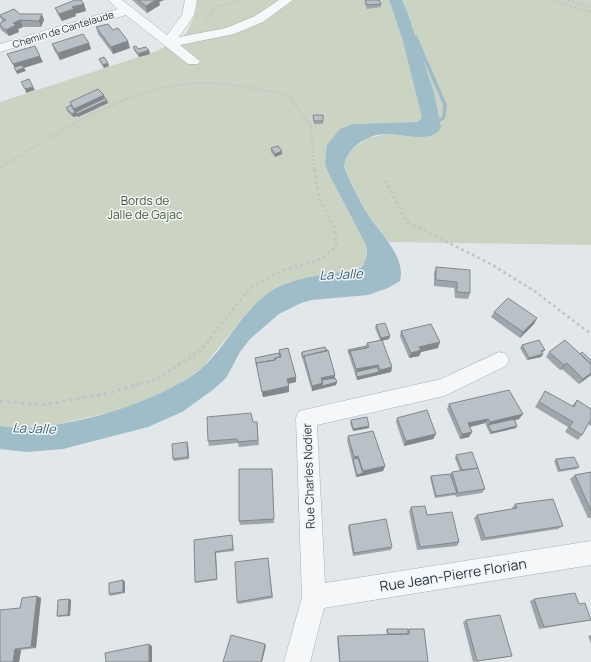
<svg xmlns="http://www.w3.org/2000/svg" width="591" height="662" font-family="Manrope,sans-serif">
<rect width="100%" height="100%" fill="#e2e7ea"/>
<path fill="#cbd4c3" d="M197 0H389L402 38 422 118 417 122 353 124 325 164 366 245 367 260 357 270 251 308 203 367 176 386 145 401 111 412 50 426 10 428 0 426V102L157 51 186 34 196 11Z
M402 0H591V245L389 242 365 211 344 167 348 152 368 138 387 134 425 137 434 135 441 127 434 92 407 11Z"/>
<path fill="#9ebdc9" d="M389 0H402L407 11 434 92 441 127C434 145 401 133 386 134 376 134 366 138 358 144 349 151 346 156 344 167 350 181 357 196 365 210 376 229 407 256 400 281L388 288 368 295 312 300 301 303 279 314 250 339 240 352 226 378 214 389 182 412 148 427 63 449 27 452 0 449V426C51 436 164 402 203 367 227 345 240 314 267 294 289 277 329 274 357 270 367 264 368 255 366 245L328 172 325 164 327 145 340 129 353 124 417 122 422 118 402 38Z"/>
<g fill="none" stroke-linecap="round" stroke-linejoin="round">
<path fill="#9ebdc9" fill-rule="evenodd" d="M414 35 417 36 447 105 445 119 432 126 430 125V124L442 117 443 105 413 36Z"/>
<g stroke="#a7afb4" stroke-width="1">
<path id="minor" d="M108 0H122L167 35 182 15 185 0H197L194 15 179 37 226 28 255 16 279 0H293L263 22 234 34 180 45 200 61 198 64H188L126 15 0 52V44L118 9Z
M499 352 506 354 509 360 506 366 444 396 317 425 325 583 591 541V565L324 608 310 662H284L302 597 296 418 299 411 441 379Z"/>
</g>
<path stroke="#c0c5c9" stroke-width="2" stroke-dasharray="2 2" stroke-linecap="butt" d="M551 0 591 12
M568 0 591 7
M206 22 213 8 238 0
M0 167C62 131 129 84 204 83 232 83 260 90 288 95L311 126 314 169"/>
<path stroke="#c0c5c9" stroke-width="2.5" stroke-dasharray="3 3" stroke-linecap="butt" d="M385 180 407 222 489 263 533 290 591 334
M135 385 157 379 201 350 250 288 283 270 319 260 336 247 335 229 319 199 314 168"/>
<path stroke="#c0c5c9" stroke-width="3" stroke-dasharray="3.5 3.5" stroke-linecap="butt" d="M0 401 42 405 109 393 139 384"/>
<use href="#minor" fill="#f5f7f8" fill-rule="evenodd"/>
</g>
<path fill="#9fa6ab" d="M132 0H164L159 2 160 5 147 13Z
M365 0 381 4V7L367 9 365 4Z
M84 4 86 11 75 14 76 16 62 21 58 15 55 8Z
M20 14 44 20 41 27H23L18 29 19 32 9 36 1 30 0 27V23L2 22 0 17V15Z
M96 27 113 30 130 48 113 54 98 34Z
M52 44 91 49 60 60 54 50Z
M133 47 138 49 150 54 139 57 134 50Z
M99 59 109 66 104 68 100 62Z
M105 98 108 103 78 117 77 116 73 117 67 111 66 108 71 105 70 102Z
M313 115 323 121V124H314Z
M271 148 282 151V154L275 157 271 152Z
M436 267 470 293 468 299 455 298 454 288 434 286V273Z
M494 312 537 318 534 324 520 338 491 317Z
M376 325 390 336 389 339 382 341 392 367 391 372 357 380 348 352V350L366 346 367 343 380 340 375 328Z
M401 331 438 348 421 352 419 356 409 358 400 336Z
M522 345 545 350 542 353 543 354 541 357 527 360 520 348Z
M279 350 296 377V382L288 384 289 392 263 397 255 358 279 353Z
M302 352 335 378 337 382 336 385 312 391 301 354Z
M549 352 580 354 591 360V375L579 384 562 369 560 370 546 357Z
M545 391 572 406 577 400 591 409V426L588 424 582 435 578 440 565 432 568 427 535 407Z
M449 404 523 414 519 419 515 420 517 426 516 428 490 434 485 423 470 427 472 432 469 437 460 439 447 409Z
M397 418 436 434 433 439 404 446 396 422Z
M351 420 369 426V428L353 431 350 423Z
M253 422H257L259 445 239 447 238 443 209 446 208 441Z
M348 436 385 466 383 471 356 477 347 440Z
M187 442 188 444 189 459 174 461 173 459Z
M456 455 485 489 482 493 456 497 455 495 435 498 430 478 431 476 450 474 452 472 460 471 455 458Z
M556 459 579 467 577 469 558 472 554 461Z
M272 469 274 523 240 525 239 521Z
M591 472V518H588L570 479 575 475Z
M515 504 563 526 558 529 481 541 474 518 477 515 512 509V508Z
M411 507 427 515 459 542 457 546 417 550 409 511Z
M349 525 392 547 391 550 353 556 348 528Z
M232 535 234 551 216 553 217 580 196 583 195 582 194 540Z
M268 558 273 598 238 604 237 602Z
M123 580 125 582V593L110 596 109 594Z
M37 596 41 598 36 648 21 650 19 662H0L20 608Z
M69 599 71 600 70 616 59 617 57 616Z
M534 599 579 604 591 620 586 621 539 629 530 601Z
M466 620 512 656 508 657 473 662 463 622Z
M387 629H409L428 662H339L337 638 338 636 387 635 386 630Z
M591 635V644L588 636Z"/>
<path fill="#82878b" d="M156 0H164L159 2 160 5 147 13 146 6Z
M84 4 86 11 75 14 76 16 62 21 59 14 72 7Z
M42 14 44 20 41 27 39 21Z
M20 20 23 27 18 29 19 32 9 36 6 30 13 23Z
M128 41 130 48 113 54 111 47Z
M89 43 91 49 60 60 58 53Z
M149 50 150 54 139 57 138 54Z
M40 56 43 62 24 68 26 71 17 74 13 64Z
M108 63 109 66 104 68 103 65Z
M33 87 35 90 26 93 25 89Z
M104 95 106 101 107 100 108 103 78 117 77 114 76 112 77 116 73 117 72 114 75 112 74 109Z
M282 151V154L275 157V154Z
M537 318 534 324 520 338 523 332Z
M390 336 389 339 380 341 381 338Z
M440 342 438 348 421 352 419 356 409 358 411 353 419 347Z
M543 354 541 357 527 360 529 358Z
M567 363 562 369 560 370 564 365Z
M378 365 377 370 356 372V369Z
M392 367 391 372 357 380V377L379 372 380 370Z
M591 373V375L579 384 583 379Z
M335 375V380L322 383 321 378Z
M296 377V382L287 384V379Z
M337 382 336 385 312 391V386L323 383Z
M289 386V392L263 397 262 392Z
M523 414 519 419 489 427 488 425 490 422Z
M488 419 485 423 466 428 468 423Z
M369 426V428L353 431V429Z
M517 426 516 428 490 434 492 432Z
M472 432 469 437 460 439 462 434Z
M436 434 433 439 404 446 406 441Z
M187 442 188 444 189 459 188 457Z
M358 456 357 460 353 459 354 457Z
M385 466 383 471 362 476 363 471Z
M363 473 362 476 356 477 357 475Z
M215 552 216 553 217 580V579Z
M123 580 125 582V593L123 592Z
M37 596 41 598 36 648 31 647Z
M69 599 71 600 70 616 68 615Z
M149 644 152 646V662H149Z
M265 644 266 646 262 662H261Z
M15 649 21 650 19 662H13Z"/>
<path fill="#b9c1c7" stroke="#82878b" d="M75 0H81L84 4 72 7 74 9 59 14 55 8Z
M138 0H156L146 6Z
M365 0H379L381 4 367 5Z
M14 9 20 14H42L39 21 20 20 13 23 16 25 6 30 0 25V23L6 20 0 16V15Z
M108 24 113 30 118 28 128 41 111 47 96 27Z
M83 34 89 43 58 53 52 44Z
M35 46 40 56 13 64 7 54Z
M136 46 138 49 146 47 149 50 138 54 133 47Z
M104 57 108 63 103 65 99 59Z
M22 65 24 68 16 71 14 67Z
M29 79 33 87 25 89 21 82Z
M98 89 104 95 74 109 70 102Z
M105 98 107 100 77 114 76 112Z
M71 105 75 112 72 114 66 108Z
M313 115H323V121H314Z
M278 146 282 151 275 154 271 148Z
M436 267 470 270V293L457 292V282L436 280Z
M508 298 537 318 523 332 494 312Z
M385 323 390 336 381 338 376 325Z
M431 324 440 342 419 347 421 350 411 353 401 331Z
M382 340 392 367 380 370 378 365 356 369 350 351 369 347 367 343Z
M539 340 545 350 541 351 543 354 529 358 522 345Z
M565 340 591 364V373L583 379 567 363 564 365 549 352Z
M366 346 367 348 350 351V354L348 350Z
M325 347 327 351 304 356 303 358 302 352Z
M288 348 296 377 287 379 289 386 262 392 256 363 275 360V358L281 357 279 350Z
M328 350 335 375 321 378 323 383 312 386 304 356Z
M582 352 591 360V364L580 354Z
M279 353 280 357 275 358V360L256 363 257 366 255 358Z
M377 367 379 372 357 377 356 372Z
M335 378 337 382 322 386V380Z
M509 390 523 414 490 422 488 419 468 423 472 432 462 434 449 404Z
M545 391 574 407 577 400 591 409V419L582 435 569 427 573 422 539 402Z
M427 410 436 434 406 441 397 418Z
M251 413 253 422H257L258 440 238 442 237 439 208 441 207 417Z
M367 417 369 426 353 429 351 420Z
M514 419 517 426 492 432 488 425Z
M373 431 385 466 363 471 358 456 354 457 348 436Z
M187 442 188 457 173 459 172 444Z
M472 452 478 468 462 470 456 455Z
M574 457 579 467 560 470 556 459Z
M358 458 363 473 357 475 353 459Z
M478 468 485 489 458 493 452 472Z
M239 469H272L274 519 239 521Z
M591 472V511L575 475Z
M450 474 457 493 436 496 431 476Z
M553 499 563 526 485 538 477 515 517 508 515 504Z
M425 506 427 515 452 512 459 542 420 547 411 507Z
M386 519 392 547 354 553 349 525Z
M232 535 233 549 215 552 217 579 195 582 194 540Z
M268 558 272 596 237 602 235 562Z
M123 580V592L109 594V583Z
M575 593 579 604 585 603 591 620 544 627 534 599Z
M37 596 31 647 15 649 13 662H0V610L20 608 22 598Z
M69 599 68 615 57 616 58 600Z
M500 615 512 656 477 661 466 620Z
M387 629H408V634H388Z
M409 629H424L428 662H340L338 636 409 634Z
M231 635 265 644 261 662H223Z
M149 644V662H106L105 653Z"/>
<g text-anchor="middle" stroke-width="3" stroke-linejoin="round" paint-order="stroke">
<g font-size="10" fill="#2a3842" stroke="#f2f5f7">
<text transform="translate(63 29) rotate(-17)" y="4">Chemin de Cantelaude</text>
</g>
<g font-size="12" fill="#475d38" stroke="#f2f5f7">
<text x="145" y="205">Bords de<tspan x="145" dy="14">Jalle de Gajac</tspan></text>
</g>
<g font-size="12" fill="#2a3842" stroke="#f2f5f7">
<text transform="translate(309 476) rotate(-92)" y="4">Rue Charles Nodier</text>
</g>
<g font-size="13" font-style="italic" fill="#356075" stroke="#f2f5f7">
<text transform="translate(341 274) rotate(-2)" y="5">La Jalle</text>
<text transform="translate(34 428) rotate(2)" y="5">La Jalle</text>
</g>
<g font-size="14" fill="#2a3842" stroke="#f2f5f7">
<text transform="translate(453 575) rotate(-9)" y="5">Rue Jean-Pierre Florian</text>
</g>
</g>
</svg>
